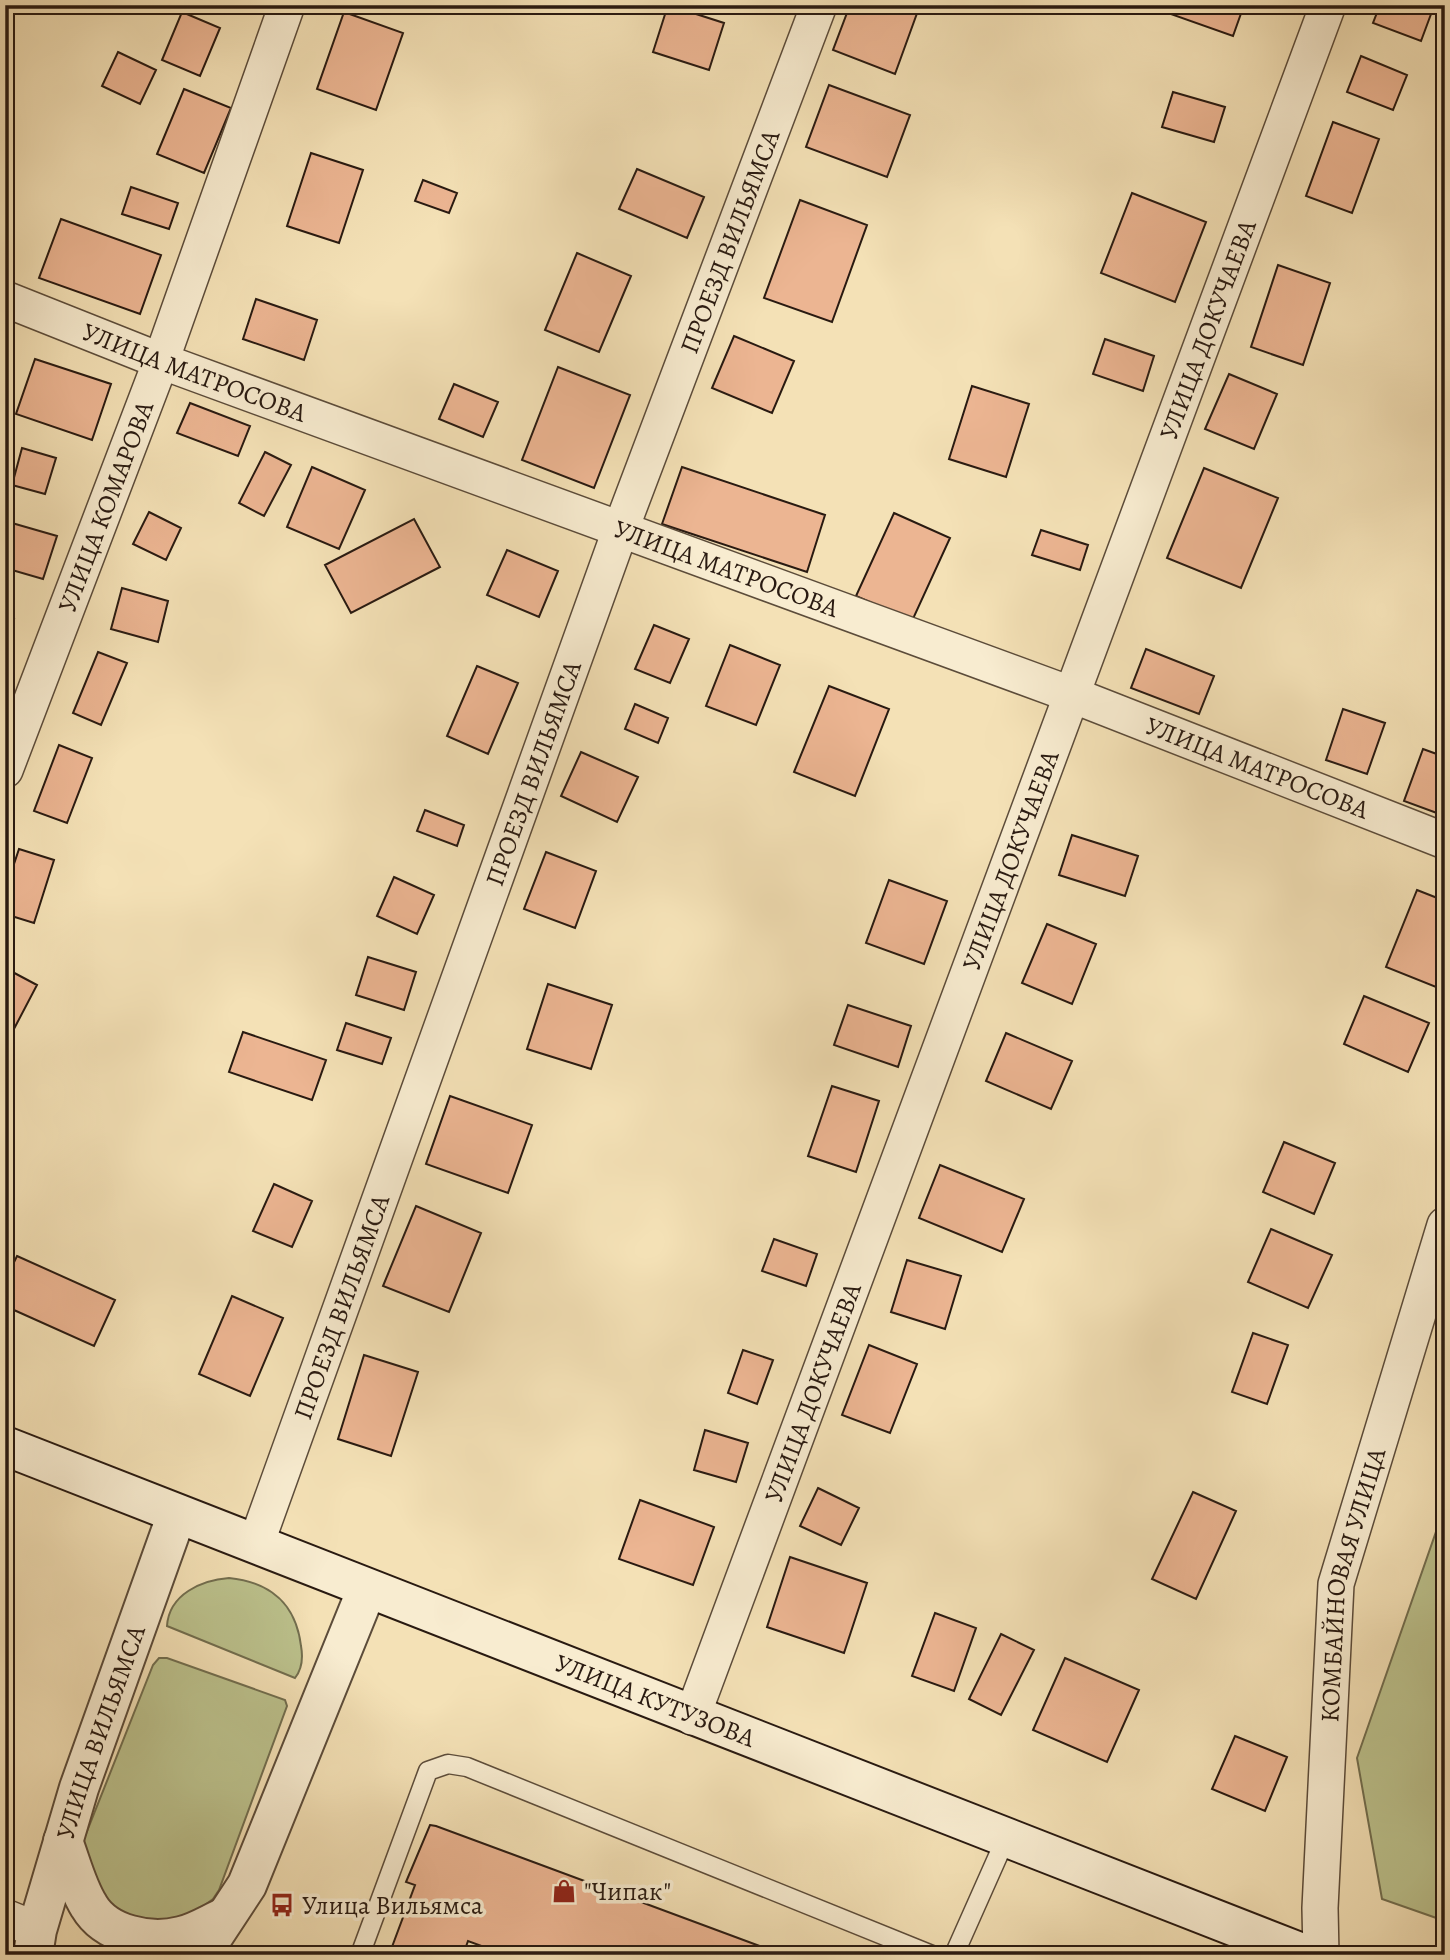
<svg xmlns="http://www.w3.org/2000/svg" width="1450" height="1960" font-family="Alegreya,serif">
<rect width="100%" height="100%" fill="#f4e1b6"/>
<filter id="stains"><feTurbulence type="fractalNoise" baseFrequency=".00286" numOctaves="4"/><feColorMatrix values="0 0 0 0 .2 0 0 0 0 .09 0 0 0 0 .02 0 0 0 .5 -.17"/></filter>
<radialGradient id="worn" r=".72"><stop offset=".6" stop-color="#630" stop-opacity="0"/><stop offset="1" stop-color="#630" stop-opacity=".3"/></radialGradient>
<path fill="#bcc28d" stroke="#726e4f" stroke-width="2" d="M1445 1506V1921L1382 1899 1357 1758Z
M229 1578C270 1582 296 1604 301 1646 303 1657 302 1669 295 1678L167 1626C169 1594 202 1580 229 1578Z
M159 1658H167L285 1700 287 1706 219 1890 213 1899 190 1916 161 1926 114 1914 80 1849 153 1665Z"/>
<path fill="#ecb592" stroke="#291a11" stroke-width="2" d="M668 5 724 23 709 70 653 52Z
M850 5H920L895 74 833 50Z
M1168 5H1244L1233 36 1165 12Z
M1380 5 1434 6 1421 41 1373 23Z
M182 12 220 28 200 76 162 60Z
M344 12 403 33 376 110 317 89Z
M118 52 156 70 140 104 102 86Z
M1361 56 1407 75 1393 110 1347 92Z
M829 85 910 115 887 177 806 147Z
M184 89 231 108 204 173 157 154Z
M1173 92 1225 107 1214 142 1162 127Z
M1333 122 1379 139 1352 213 1306 196Z
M311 153 363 170 339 243 287 226Z
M637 169 704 197 687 238 619 209Z
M423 180 457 193 449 213 415 201Z
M131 187 178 203 169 229 122 214Z
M1132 193 1206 222 1175 302 1101 273Z
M800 200 867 225 832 322 764 298Z
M61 219 161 255 140 314 39 278Z
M577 253 631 276 599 352 545 330Z
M1278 265 1330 283 1303 365 1251 347Z
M256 299 317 320 304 360 243 339Z
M734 336 794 361 772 413 712 388Z
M1105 339 1154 356 1143 391 1093 374Z
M35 359 111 384 92 440 16 414Z
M558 367 630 395 594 488 522 460Z
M1229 374 1277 394 1254 449 1205 429Z
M454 384 498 402 483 437 439 419Z
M972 386 1029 404 1006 477 949 459Z
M190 403 250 426 238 456 177 433Z
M22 448 56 458 45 494 12 485Z
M265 452 291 465 264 516 239 503Z
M312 467 365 490 339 549 287 527Z
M682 467 825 515 807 572 662 524Z
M1204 468 1278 498 1241 588 1167 558Z
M149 512 181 528 166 560 133 544Z
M894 513 950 538 912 621 856 596Z
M414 519 440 567 351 613 325 565Z
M5 521 57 536 43 579 5 568Z
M1041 530 1088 545 1080 570 1032 555Z
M507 550 558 571 539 617 487 595Z
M122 588 168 601 158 642 111 629Z
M5 615 14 619 5 642Z
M654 625 689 639 670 683 635 669Z
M730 645 780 665 756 725 706 706Z
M1146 649 1214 676 1199 714 1131 688Z
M98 652 127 663 101 725 73 713Z
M477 666 518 683 488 754 447 736Z
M829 686 889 709 855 796 794 772Z
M635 704 668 718 658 743 625 729Z
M1343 709 1385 723 1367 774 1326 760Z
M59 745 92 758 67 823 34 811Z
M1423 749 1445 757V816L1404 801Z
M581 752 638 777 617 822 561 796Z
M425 810 464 825 457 846 417 831Z
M1072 835 1138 856 1125 896 1059 875Z
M19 849 54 860 34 923 5 914V891Z
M546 852 596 871 575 928 524 909Z
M394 877 434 895 417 934 377 916Z
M889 880 947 901 924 964 866 943Z
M1417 890 1445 901V965L1436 987 1386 967Z
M1047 924 1096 944 1072 1004 1022 983Z
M368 957 416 972 404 1010 356 995Z
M5 968 37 985 5 1046Z
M548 984 612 1005 591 1069 527 1049Z
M1364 996 1429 1023 1408 1072 1344 1044Z
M848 1005 911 1026 898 1067 834 1045Z
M346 1023 391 1038 382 1064 337 1050Z
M243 1032 326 1060 312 1100 229 1072Z
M1006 1033 1072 1061 1051 1109 986 1081Z
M832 1086 879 1101 856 1172 808 1156Z
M450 1096 532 1125 508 1193 426 1164Z
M1284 1142 1335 1163 1314 1214 1263 1192Z
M940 1165 1024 1199 1002 1252 919 1218Z
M274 1184 312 1201 292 1247 253 1231Z
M416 1206 481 1233 449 1312 383 1286Z
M1271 1229 1332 1255 1308 1308 1248 1282Z
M774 1239 817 1254 806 1286 762 1271Z
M17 1256 115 1300 94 1346 5 1306V1281Z
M907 1260 961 1276 945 1329 891 1312Z
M232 1296 283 1318 250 1396 199 1374Z
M1253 1333 1288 1345 1267 1404 1232 1392Z
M869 1345 917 1364 890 1433 842 1415Z
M743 1350 773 1360 757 1404 728 1393Z
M364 1355 418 1372 391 1456 338 1439Z
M705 1430 748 1443 736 1482 694 1470Z
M818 1488 859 1508 841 1545 800 1526Z
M1193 1492 1236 1511 1196 1599 1152 1579Z
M640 1500 714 1527 693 1585 619 1559Z
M790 1557 867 1583 844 1653 767 1627Z
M5 1603 13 1607 5 1624Z
M935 1613 976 1628 954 1691 912 1676Z
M1001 1634 1034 1650 1001 1715 969 1699Z
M1065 1658 1139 1690 1107 1762 1033 1730Z
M1235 1736 1287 1757 1265 1811 1212 1789Z
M430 1825 436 1826 784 1955H506L468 1941 463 1955H389L415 1885 406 1882Z"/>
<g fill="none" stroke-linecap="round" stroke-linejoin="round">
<g stroke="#5c4c3a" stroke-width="21">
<path id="service" d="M360 1955 428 1771 448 1764 467 1767 932 1955
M954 1955 1006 1838"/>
</g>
<g stroke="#5c4c3a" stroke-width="38">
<g id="minor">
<path id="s1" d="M5 299 161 361 1070 694 1445 841"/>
<path id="s2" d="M5 770 161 361 287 5"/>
<path id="s3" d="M256 1544 620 531 819 5"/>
<path id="s4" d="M692 1717 1328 5"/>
<path d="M5 1917 37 1930"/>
<path id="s5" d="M1321 1955 1320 1908 1336 1584 1445 1225"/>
</g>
</g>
<g stroke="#5c4c3a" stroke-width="42">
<g id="tertiary">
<path d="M63 1841C71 1862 77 1887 89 1906 106 1935 150 1944 181 1936 196 1933 211 1923 225 1917"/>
<path id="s6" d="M33 1955 37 1930 79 1788 177 1514"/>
<path d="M201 1955 247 1885 367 1589"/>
</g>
</g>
<g stroke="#291a11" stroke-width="42">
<g id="secondary">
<path id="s7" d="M5 1446 1307 1955"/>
</g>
</g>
<use href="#service" stroke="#f8ecd0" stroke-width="18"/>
<use href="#minor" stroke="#f8ecd0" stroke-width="35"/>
<use href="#tertiary" stroke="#f8ecd0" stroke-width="38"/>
<use href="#secondary" stroke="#f8ecd0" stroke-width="38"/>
</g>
<defs>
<g id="shop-bare" transform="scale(1.89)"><path d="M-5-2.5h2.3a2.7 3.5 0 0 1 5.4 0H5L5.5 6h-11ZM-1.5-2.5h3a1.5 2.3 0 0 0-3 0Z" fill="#8f2418" stroke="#f8ecd0" stroke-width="2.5" paint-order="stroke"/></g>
<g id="bus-bare" transform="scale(1.89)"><path d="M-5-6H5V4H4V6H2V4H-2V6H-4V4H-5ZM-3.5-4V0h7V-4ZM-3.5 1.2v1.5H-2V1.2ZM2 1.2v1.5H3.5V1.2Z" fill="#8f2418" stroke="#f8ecd0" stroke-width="2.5" paint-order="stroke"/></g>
</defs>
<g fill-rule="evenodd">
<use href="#shop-bare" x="564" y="1891"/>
<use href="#bus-bare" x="282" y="1905"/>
</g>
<g text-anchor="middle" stroke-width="7" stroke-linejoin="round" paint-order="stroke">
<g font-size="26" fill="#291a11" stroke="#f8ecd0">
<text dy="9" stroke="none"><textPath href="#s3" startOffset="1386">ПРОЕЗД ВИЛЬЯМСА</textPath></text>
<text dy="9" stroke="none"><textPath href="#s4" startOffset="1480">УЛИЦА ДОКУЧАЕВА</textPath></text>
<text dy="9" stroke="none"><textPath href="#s1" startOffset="203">УЛИЦА МАТРОСОВА</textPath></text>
<text dy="9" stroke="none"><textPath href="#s2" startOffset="282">УЛИЦА КОМАРОВА</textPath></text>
<text dy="9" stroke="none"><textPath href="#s1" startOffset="770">УЛИЦА МАТРОСОВА</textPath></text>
<text dy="9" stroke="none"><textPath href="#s1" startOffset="1337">УЛИЦА МАТРОСОВА</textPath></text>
<text dy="9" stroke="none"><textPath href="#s3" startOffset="819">ПРОЕЗД ВИЛЬЯМСА</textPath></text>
<text dy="9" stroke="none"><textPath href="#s4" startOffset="914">УЛИЦА ДОКУЧАЕВА</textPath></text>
<text dy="9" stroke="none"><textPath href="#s3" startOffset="252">ПРОЕЗД ВИЛЬЯМСА</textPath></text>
<text dy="9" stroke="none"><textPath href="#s4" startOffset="346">УЛИЦА ДОКУЧАЕВА</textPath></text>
<text dy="9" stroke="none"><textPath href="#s5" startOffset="373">КОМБАЙНОВАЯ УЛИЦА</textPath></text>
<text dy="9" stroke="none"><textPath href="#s7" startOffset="698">УЛИЦА КУТУЗОВА</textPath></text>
<text dy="9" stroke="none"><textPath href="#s6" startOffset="233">УЛИЦА ВИЛЬЯМСА</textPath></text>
</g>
<g font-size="26" fill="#291a11" stroke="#f8ecd0" text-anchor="start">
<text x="584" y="1900">"Чипак"</text>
<text x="302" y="1914">Улица Вильямса</text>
</g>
</g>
<rect width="1450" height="1960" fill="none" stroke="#f4e1b6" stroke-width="28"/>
<rect x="7" y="7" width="1436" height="1946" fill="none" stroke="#291a11" stroke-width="3.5"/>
<rect x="14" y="14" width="1422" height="1932" fill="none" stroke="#291a11" stroke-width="2"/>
<rect width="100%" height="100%" filter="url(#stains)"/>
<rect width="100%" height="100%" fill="url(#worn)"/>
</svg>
